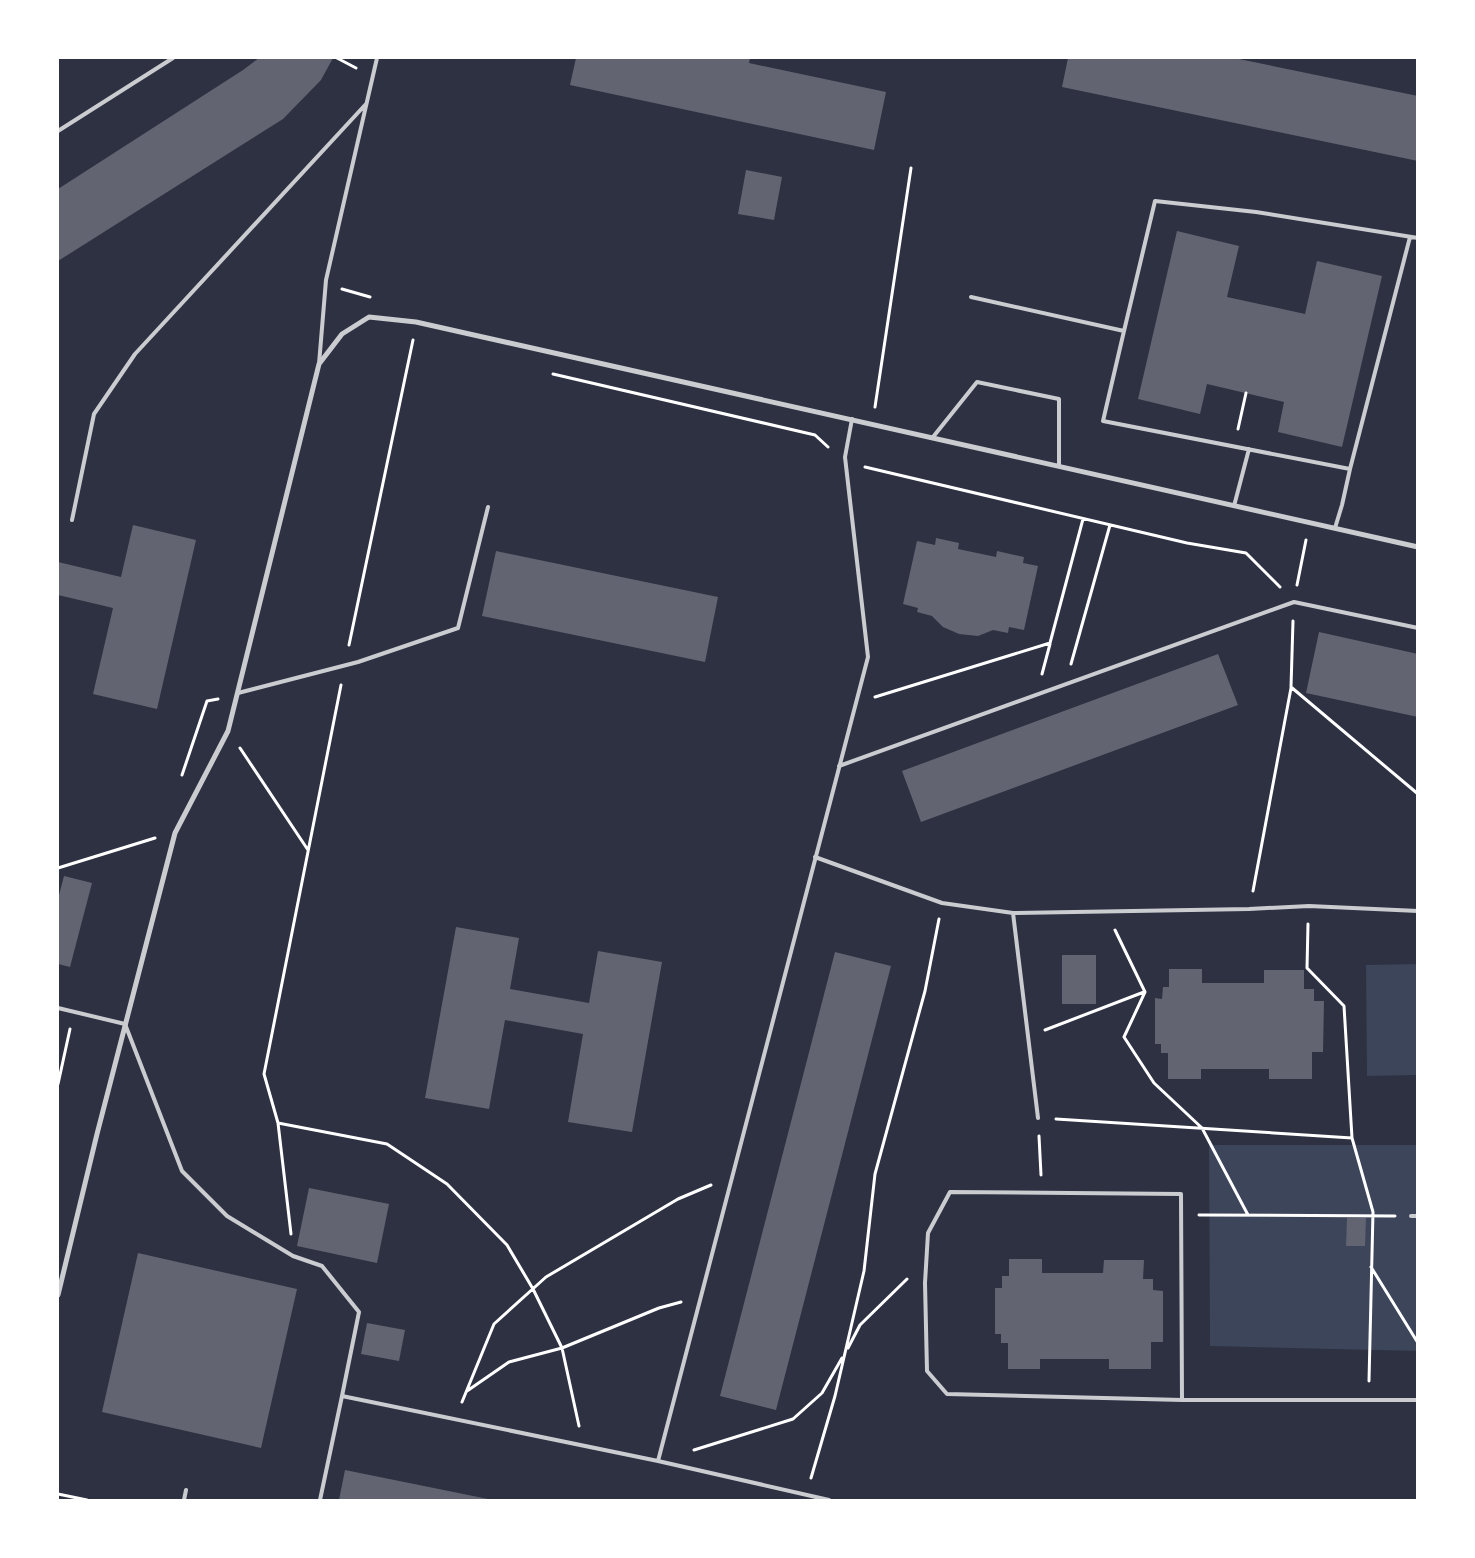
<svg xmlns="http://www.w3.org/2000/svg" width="1475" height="1558" font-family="'Noto Sans',sans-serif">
<rect width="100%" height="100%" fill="#2d3142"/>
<path fill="#3c4559" d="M1417 964V1075L1367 1076 1366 965Z
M1209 1145H1417V1351L1210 1346Z"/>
<path fill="#626471" d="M259 58H333L321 80 283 119 58 261V189L243 70Z
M576 58H750L749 63 886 92 874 150 570 85Z
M1068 58H1234L1418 96V161L1062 87Z
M746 170 782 177 774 220 738 214Z
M1177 231 1239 246 1227 297 1305 314 1317 261 1382 276 1342 447 1278 432 1284 402 1207 384 1200 414 1138 399Z
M133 525 196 540 157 709 93 694 113 608 58 595V562L121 577Z
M936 538 959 543 958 549 996 557 997 551 1024 557 1023 563 1038 566 1024 630 1009 627 1008 633 993 630 978 636 959 634 943 627 932 616 917 612 918 608 903 604 917 541 935 545Z
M496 551 718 597 705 662 482 616Z
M1319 632 1418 654V717L1306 693Z
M1218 654 1238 705 921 822 902 771Z
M64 876 92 883 70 967 58 964V899Z
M456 927 519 938 510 989 589 1003 598 951 662 962 632 1132 568 1122 583 1034 505 1020 489 1109 425 1098Z
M835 952 891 966 776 1410 720 1396Z
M1062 955H1096V1004H1062Z
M1169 969H1202V983H1264V970H1304V989H1314V1001H1324L1323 1052H1312V1079H1269V1069H1201V1079H1168V1053H1161V1044H1155V998L1162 999 1163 987H1169Z
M309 1188 389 1204 377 1263 297 1246Z
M1347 1218H1366L1365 1246H1346Z
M138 1253 297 1289 261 1448 102 1412Z
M1009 1259H1042V1273H1103L1104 1260H1144L1143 1279H1153V1290L1163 1291V1342H1151V1369H1109V1359H1040V1369H1008V1343H1001V1334H995V1288H1002V1276H1009Z
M367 1323 405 1330 399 1361 361 1354Z
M345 1470 493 1500H339Z"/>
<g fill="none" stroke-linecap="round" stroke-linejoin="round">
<path stroke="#fff" stroke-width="3" d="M337 58 356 68
M342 289 370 297
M553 374 815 435 828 447
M875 407 911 168
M1238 429 1246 393
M865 467 1187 543 1246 553 1280 587
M1297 585 1306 540
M1293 621 1291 687 1418 794
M349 645 413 340
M1071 664 1110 525
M1042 674 1050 644
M875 697 1050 643 1083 519
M240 748 308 850
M182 775 207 701 218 699
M58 868 155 838
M1253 891 1291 688
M1308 924 1307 968 1344 1006 1352 1138 1373 1212 1369 1381
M1115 930 1145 992 1124 1037 1154 1083 1202 1128 1248 1215
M1045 1030 1144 992
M58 1084 70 1029
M1056 1119 1352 1138
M278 1123 387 1144 447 1184 507 1245 533 1289 562 1348 579 1426
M1039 1136 1041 1175
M1199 1215 1395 1216
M291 1234 278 1123 264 1074 341 685
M1371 1267 1418 1343
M848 1348 860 1325 907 1279
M467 1391 509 1362 562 1348 659 1308 681 1302
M462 1402 494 1324 546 1277 678 1199 711 1185
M694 1450 793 1419 822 1393 842 1358
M811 1478 835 1396 864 1271 875 1174 925 991 939 919
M58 1494 87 1500"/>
<path stroke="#caccd0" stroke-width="4" d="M58 131 173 58
M971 297 1124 331 1155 201 1256 212 1418 238
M1124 331 1103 421 1350 469 1410 237
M319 364 326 280 377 58
M933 437 977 382 1059 399V466
M1234 506 1249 449
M72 520 94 414 135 354 366 104
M1335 528 1342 505 1350 469
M238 693 358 662 458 628 488 507
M839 766 1294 602 1418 628
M815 857 942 903 1013 913 1249 909 1309 906 1418 911
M1013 913 1038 1118
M58 1008 125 1024 182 1171 227 1216 293 1256 322 1266 359 1312 342 1396
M1411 1216H1418
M1182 1400 1181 1194 950 1192 928 1233 925 1283 927 1371 947 1394 1182 1400H1418
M658 1461 868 657 845 457 852 419
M184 1500 186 1490
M320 1500 342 1396 658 1461 829 1500"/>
<path stroke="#caccd0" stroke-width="5" d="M58 1295 97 1134 175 833 228 731 319 364 342 334 369 317 416 322 1418 547"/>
</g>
<rect width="1475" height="1558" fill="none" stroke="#ffffff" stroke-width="118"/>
</svg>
